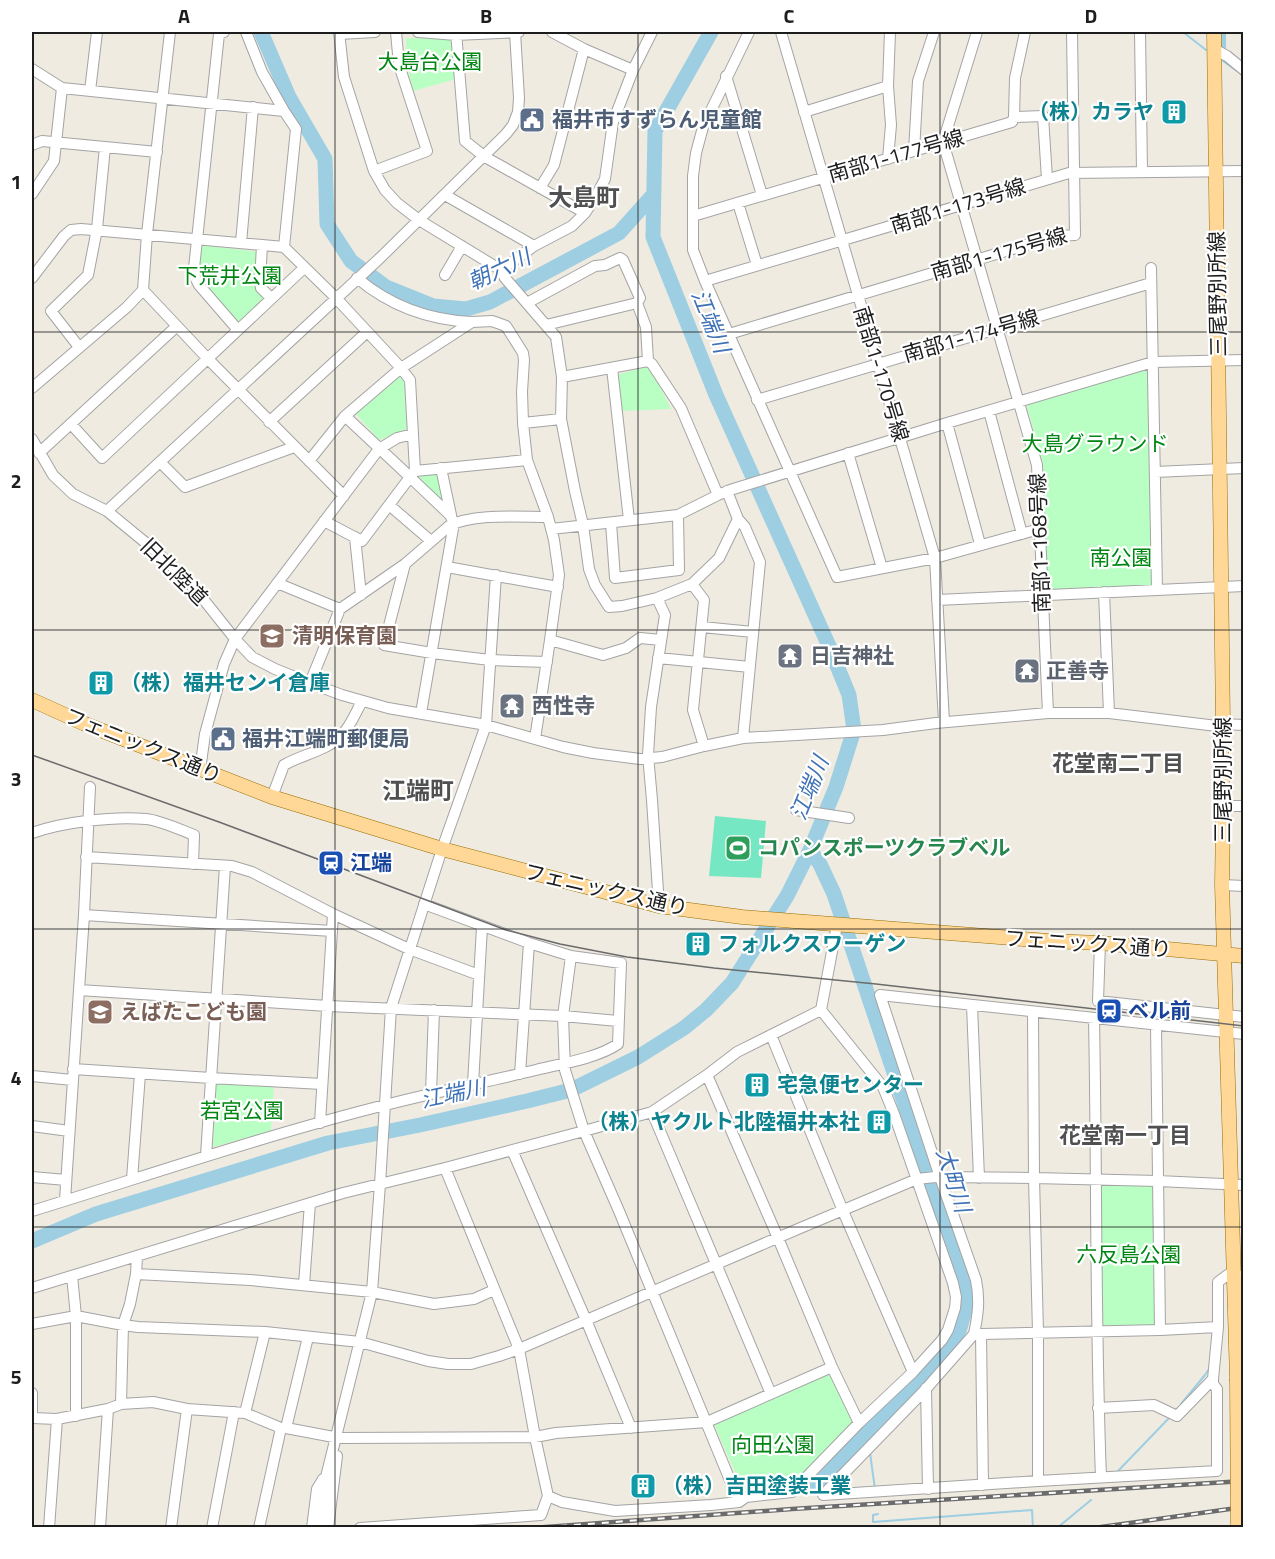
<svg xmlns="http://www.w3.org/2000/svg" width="1275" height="1559" font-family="'Titillium Web','Noto Sans JP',sans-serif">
<rect width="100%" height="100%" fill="#efebe1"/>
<path fill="#b9ffc3" d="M406 38 452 39 456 79 413 91 407 66Z
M200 245 261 252 264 297 236 325 201 283 197 273Z
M650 366 671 409 620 411 616 375Z
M1147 368 1150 370 1153 584 1150 586 1049 591 1047 589 1043 463 1027 407 1029 404Z
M401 376 406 386 409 428 379 440 354 412Z
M437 473 447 510 430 493 418 474Z
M216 1082 274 1085 271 1131 213 1147Z
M1102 1184 1155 1185 1157 1326 1101 1327Z
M830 1370 859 1423 792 1492 746 1497 713 1422Z"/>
<path fill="#76e7c3" d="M715 816 766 821 761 878 709 876Z"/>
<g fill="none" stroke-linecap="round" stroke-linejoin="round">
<path stroke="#9dcee2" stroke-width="2" d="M1183 32 1206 50
M1223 61 1237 71
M1181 1404 1205 1375 1209 1369
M858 1441 864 1447
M870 1453 875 1489
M1117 1472 1171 1416
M878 1514 873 1515V1522L1032 1510 1033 1528
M1057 1528 1091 1500"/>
<path stroke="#9dcee2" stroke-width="8" d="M1222 48V32"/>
<path stroke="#9dcee2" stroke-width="15" d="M261 32 289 97 325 159 327 224 351 261 386 287 433 306 466 309 490 302 619 233 653 195
M810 850 820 864 834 894 961 1272 966 1295V1307L959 1331 954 1341 944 1352 858 1441 817 1486
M32 1241 96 1214 328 1143 420 1125 527 1101 571 1090 638 1057 684 1028 706 1010 732 983 787 896 810 850 836 787 854 730 849 695 829 646 716 395 653 237 655 131 711 32"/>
<g stroke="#a4a4a4" stroke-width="12">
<path id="minor" d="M224 32 219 34 194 268 195 277 199 285 238 330
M246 32 262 72 284 111 296 129 284 247
M339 32 344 77 374 171 385 190 397 203 419 220 501 270 505 278 556 337 562 377 561 419 575 491 583 525 589 569 595 585 609 607 622 606 657 598 692 584 719 558 738 519 727 491
M418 32 456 35 519 32
M456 32 465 141 485 157 585 213
M552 32 584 49 633 70
M749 32 703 127 696 153 693 176V250L705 281 837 577 935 558 1039 529
M781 32 935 558 944 722
M977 32 943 142 1037 465 1048 713
M1140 32 1142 172
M339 34 375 32
M1214 49 1227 56 1244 70
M32 69 62 88 284 111
M726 76 762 195
M90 91 97 32
M804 112 888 86
M1014 117 1043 116 1047 179
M32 145 42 141 157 152
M914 151 918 81 934 32
M888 159 891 125 888 86 890 32
M374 171 427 151 399 65 396 32
M540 188 554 165 584 49
M32 194 54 161 62 88
M445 195 534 246
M738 203 757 265
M693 216 1012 122 1014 117 1015 78 1025 32
M241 243 253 107
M262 245 260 283 261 288 271 298
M1151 268 1157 590
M501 270 534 246 572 226 585 213 595 198 605 179 613 122 633 70 652 32
M445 275 462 246
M32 278 64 236 71 230 81 229 284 247 336 298 401 368 410 380 415 471 410 477 450 515 454 523 421 713
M357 278C390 306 429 320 472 322
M705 281 1069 173 1244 171
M143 290 208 359 344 496
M527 303 595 266 605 265 620 258 623 260 640 298 637 303
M546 325 637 303 646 327 648 361 652 364 681 408 718 495
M729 334 1056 236 1075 235 1072 32
M79 347 51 311 88 275 97 229 105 147
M612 368 629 520
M562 377 648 361
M32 388 127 307 143 290 147 234 170 32
M757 400 1151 283
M989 411 1022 534
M269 422 367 332
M523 423 561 419
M947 423 980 544
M71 424 102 458 304 268
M32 439 53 475 73 494 107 511 157 552 196 590 235 639 252 657 275 669 310 683 342 695 388 708 486 725 563 747 593 753 640 759 662 757 704 746 743 738 883 730 936 723 1048 713H1109L1217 726 1223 724 1244 725
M39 453 177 326
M848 453 882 568
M309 461 345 416 401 368 472 322 492 321 506 326 523 353 524 360 522 392 523 423 527 460 548 517 554 540 559 575 550 640 535 739
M160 462 185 487 294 447
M441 468 451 515
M415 471 527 460
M1155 472 1244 468
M389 505 431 541
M107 511 380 258 506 134 513 125 518 112 519 98 515 32
M738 519 745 527 760 562 743 738
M324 521 362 541 410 477 345 416
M611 523 615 578 679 570 678 515
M551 529 678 515 718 495 730 490 947 423 1153 362 1244 360
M355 537 361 595
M405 564 384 645 432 653 490 660 547 662
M447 567 558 587
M277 583 340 609 405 564 449 526C473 513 520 517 548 517
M692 584 704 600 693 710 704 746
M1104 592 1109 713
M657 598 665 615 651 707 648 755 652 800 659 906
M937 600 1244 586
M702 627 753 632
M550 640 603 655 626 648 640 638 661 640
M658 658 750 667
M310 683 340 609
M200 770 205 734 224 664 235 639 379 449 397 438 413 434
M272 797 284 765C301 755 325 751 340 737 350 728 356 712 362 701
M1223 806H1244
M796 810 849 818
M32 833C63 822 113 816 146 819 159 820 181 830 194 835L193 864
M86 857 232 866 252 872 333 914 320 1123
M1222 885 1244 886
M333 914 409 949 479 975
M84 915 332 931
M1100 943 1098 1001 1244 1017
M79 990 328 1006 563 1016 618 1021
M972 1005 979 1178
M821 1010 837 925
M1033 1012 1034 1178 1038 1332V1481
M1094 1019C1097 1172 1095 1325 1101 1477
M1156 1025 1160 1330
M771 1035 843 1211 913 1372
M73 1069 211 1078 322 1084
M520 1074 529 943
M707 1075 778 1238 832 1367 859 1423
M32 1076 72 1080
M473 1084 482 927
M431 1094 434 1010
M652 1112 771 1394
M32 1126 69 1131
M512 1150 586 1320 631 1428
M206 1156 225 866
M32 1177 66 1180
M132 1179 140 1074
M65 1200 84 915 90 787
M32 1211C149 1175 266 1135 385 1105 435 1092 486 1082 536 1070 560 1064 598 1058 618 1044L621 963 571 956 529 943 424 904
M136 1274 250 1280 372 1292 434 1304 474 1299 494 1290
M72 1276 76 1316V1416
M304 1285 310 1203
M32 1288 343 1193 445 1168 584 1131 565 1070 563 1016 571 956
M32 1324 76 1316 123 1325 138 1327 265 1332 360 1342 428 1361 448 1364H471L499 1356 519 1349 798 1229 917 1179 935 1177 1034 1178 1158 1181 1244 1185
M974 1334 925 1390 823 1495 1038 1481 1217 1471V1389L1213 1384V1379L1218 1327V1282L1233 1271 1244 1281
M981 1334H974C978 1315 980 1300 976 1280L940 1177 880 995 1244 1034
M926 1388 928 1489
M32 1393V1418
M121 1404 123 1325 130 1304 136 1274 137 1256
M1098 1408 1154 1405 1177 1416 1213 1379
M245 1413 265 1332
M32 1418 57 1419 108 1409 121 1404 153 1402 187 1409 245 1413 281 1428H286L339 1438 535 1437 556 1433 707 1422 832 1367
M286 1428 308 1337
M983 1485 981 1334 1160 1330 1218 1327
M548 1496 562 1502 615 1511 711 1505 739 1502 746 1497 792 1492 859 1423 913 1372 942 1340 948 1330 955 1308 956 1297 953 1283 894 1114 883 1087 821 1010 737 1052 707 1075 652 1112 584 1131 619 1211 739 1502
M49 1528 57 1419
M100 1528 108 1409
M171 1528 187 1409
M212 1528 234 1412
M259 1528 281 1428
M312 1528 317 1489 323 1479
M321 1528 326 1477 372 1292 380 1184 391 1008 442 849 486 725 496 575
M328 1528 337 1456
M360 1528 541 1515 548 1496 535 1437 519 1349 445 1168"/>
</g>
<g stroke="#966d00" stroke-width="15">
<path id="major" d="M1214 32 1223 724 1221 739 1223 820 1222 885 1237 1379
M32 700 85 724 272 797 442 849 659 906 742 917 1049 941 1100 943 1244 956"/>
</g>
<use href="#minor" stroke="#fff" stroke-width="10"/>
<use href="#major" stroke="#ffd897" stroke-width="14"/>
<path stroke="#6b6b6b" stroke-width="1.5" d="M32 755 219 822 506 930 560 944 627 957 714 968 876 984 1244 1026"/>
<g stroke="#6b6b6b" stroke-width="4.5">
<path id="rail" d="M532 1528 792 1509 1244 1481
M1094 1528 1244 1507"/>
</g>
<use href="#rail" stroke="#fff" stroke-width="2" stroke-dasharray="7" stroke-linecap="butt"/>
<g stroke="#966d00" stroke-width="15" stroke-linecap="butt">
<path id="major-bridge" d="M1237 1379 1238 1528"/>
</g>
<use href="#major-bridge" stroke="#ffd897" stroke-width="14"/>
</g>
<path fill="none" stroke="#1d1d1d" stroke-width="1.5" stroke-opacity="0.55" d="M335 32V1528M638 32V1528M940 32V1528M32 332H1244M32 630H1244M32 929H1244M32 1227H1244"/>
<defs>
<g id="building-square" transform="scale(1.35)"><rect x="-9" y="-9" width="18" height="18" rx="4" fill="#0f9aa8" stroke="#fff"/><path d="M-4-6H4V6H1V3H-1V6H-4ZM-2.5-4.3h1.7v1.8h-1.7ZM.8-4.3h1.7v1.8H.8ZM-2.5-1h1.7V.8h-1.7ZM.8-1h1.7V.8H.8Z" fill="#fff"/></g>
<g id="civic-square" transform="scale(1.35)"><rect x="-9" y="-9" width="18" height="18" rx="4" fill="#5c6f8a" stroke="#fff"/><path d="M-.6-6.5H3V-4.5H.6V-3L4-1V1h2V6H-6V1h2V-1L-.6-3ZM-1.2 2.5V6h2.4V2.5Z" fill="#fff"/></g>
<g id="school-square" transform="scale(1.35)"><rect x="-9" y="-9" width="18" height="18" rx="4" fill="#8d6e63" stroke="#fff"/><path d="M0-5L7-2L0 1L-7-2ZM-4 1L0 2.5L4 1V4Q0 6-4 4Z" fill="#fff"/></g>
<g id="temple-square" transform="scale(1.35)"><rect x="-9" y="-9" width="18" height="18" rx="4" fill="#6b7280" stroke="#fff"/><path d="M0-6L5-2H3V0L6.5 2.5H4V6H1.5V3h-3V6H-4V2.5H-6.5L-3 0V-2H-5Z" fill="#fff"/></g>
<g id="stadium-square" transform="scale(1.35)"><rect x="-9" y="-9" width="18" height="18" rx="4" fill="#2e9e5b" stroke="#fff"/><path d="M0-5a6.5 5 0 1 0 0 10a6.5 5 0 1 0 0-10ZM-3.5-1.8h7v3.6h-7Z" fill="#fff"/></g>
<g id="station-square" transform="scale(1.35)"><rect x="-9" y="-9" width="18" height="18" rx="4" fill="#1a4fb4" stroke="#fff"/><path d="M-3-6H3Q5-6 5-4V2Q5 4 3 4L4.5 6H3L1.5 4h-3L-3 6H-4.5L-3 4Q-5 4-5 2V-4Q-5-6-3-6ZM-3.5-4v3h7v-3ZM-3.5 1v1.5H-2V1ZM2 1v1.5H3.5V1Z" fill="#fff"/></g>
</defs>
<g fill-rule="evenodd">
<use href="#building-square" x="1174" y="112"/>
<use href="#civic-square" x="532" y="120"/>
<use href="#school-square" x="272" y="636"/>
<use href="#temple-square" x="790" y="656"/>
<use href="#temple-square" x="1027" y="671"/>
<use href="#building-square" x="101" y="683"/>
<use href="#temple-square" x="512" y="706"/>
<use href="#civic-square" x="223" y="739"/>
<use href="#stadium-square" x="738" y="848"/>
<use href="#station-square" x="331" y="863"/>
<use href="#building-square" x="698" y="944"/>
<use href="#station-square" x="1109" y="1011"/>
<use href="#school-square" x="100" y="1012"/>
<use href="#building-square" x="757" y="1085"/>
<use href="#building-square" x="879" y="1122"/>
<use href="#building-square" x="643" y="1486"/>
</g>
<g text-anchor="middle" stroke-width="4.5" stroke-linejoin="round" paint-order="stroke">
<g font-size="21" fill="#008613" stroke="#fff">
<text x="430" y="69">大島台公園</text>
<text x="230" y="283">下荒井公園</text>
<text x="1095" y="451">大島グラウンド</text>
<text x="1121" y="565">南公園</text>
<text x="242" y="1118">若宮公園</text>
<text x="1129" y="1262">六反島公園</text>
<text x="773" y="1452">向田公園</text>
</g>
<g font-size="21" font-weight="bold" fill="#0d838f" stroke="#fff" text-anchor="start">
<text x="1154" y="119" text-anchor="end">（株）カラヤ</text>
<text x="120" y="690">（株）福井センイ倉庫</text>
<text x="718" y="951">フォルクスワーゲン</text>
<text x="777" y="1092">宅急便センター</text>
<text x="860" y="1129" text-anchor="end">（株）ヤクルト北陸福井本社</text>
<text x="662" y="1493">（株）吉田塗装工業</text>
</g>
<g font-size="21" font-weight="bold" fill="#4e5e75" stroke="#fff" text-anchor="start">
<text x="552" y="127">福井市すずらん児童館</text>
<text x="242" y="746">福井江端町郵便局</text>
</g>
<g font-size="21" fill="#1d1d1d" stroke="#fff">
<text transform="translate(896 156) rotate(-16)" y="7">南部1-177号線</text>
<text transform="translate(958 206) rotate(-17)" y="7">南部1-173号線</text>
<text transform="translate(999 254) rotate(-16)" y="7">南部1-175号線</text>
<text transform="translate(1218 294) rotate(-91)" y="7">三尾野別所線</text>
<text transform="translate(971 336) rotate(-16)" y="7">南部1-174号線</text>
<text transform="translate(881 374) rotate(73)" y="7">南部1-170号線</text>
<text transform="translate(1040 543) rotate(-92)" y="7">南部1-168号線</text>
<text transform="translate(174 572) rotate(45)" y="7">旧北陸道</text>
<text transform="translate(143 746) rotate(22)" y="7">フェニックス通り</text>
<text transform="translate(1223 780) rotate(-90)" y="7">三尾野別所線</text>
<text transform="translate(606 890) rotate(13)" y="7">フェニックス通り</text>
<text transform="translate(1088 944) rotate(4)" y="7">フェニックス通り</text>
</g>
<g font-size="21" font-weight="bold" fill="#785e54" stroke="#fff" text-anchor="start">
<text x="292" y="643">清明保育園</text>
<text x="120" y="1019">えばたこども園</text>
</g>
<g font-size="21" font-weight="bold" fill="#5b616d" stroke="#fff" text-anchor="start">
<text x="810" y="663">日吉神社</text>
<text x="1046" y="678">正善寺</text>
<text x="532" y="713">西性寺</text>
</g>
<g font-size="21" font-weight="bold" fill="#27864d" stroke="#fff" text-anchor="start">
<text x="758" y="855">コパンスポーツクラブベル</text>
</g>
<g font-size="21" font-weight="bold" fill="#164399" stroke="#fff" text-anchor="start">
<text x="350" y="870">江端</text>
<text x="1128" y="1018">ベル前</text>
</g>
<g font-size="22" font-style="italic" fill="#4073b6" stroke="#fff">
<text transform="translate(499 269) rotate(-25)" y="8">朝六川</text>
<text transform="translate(711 321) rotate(68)" y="8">江端川</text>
<text transform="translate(809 788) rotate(-68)" y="8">江端川</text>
<text transform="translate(453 1093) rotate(-12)" y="8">江端川</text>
<text transform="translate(954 1180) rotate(72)" y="8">大町川</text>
</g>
<g font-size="22" font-weight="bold" fill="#505050" stroke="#fff">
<text x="1118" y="771">花堂南二丁目</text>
<text x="1125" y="1143">花堂南一丁目</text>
</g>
<g font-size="24" font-weight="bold" fill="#505050" stroke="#fff">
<text x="584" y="206">大島町</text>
<text x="418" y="799">江端町</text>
</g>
</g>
<rect width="1275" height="1559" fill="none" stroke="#ffffff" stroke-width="66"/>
<rect x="33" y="33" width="1209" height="1493" fill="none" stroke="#1d1d1d" stroke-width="2"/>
<g font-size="20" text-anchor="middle" font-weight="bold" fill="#1d1d1d">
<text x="184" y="23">A</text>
<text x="486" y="23">B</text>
<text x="789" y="23">C</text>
<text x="1091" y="23">D</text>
<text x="16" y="189">1</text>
<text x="16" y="488">2</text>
<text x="16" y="786">3</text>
<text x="16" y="1085">4</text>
<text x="16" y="1384">5</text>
</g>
</svg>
